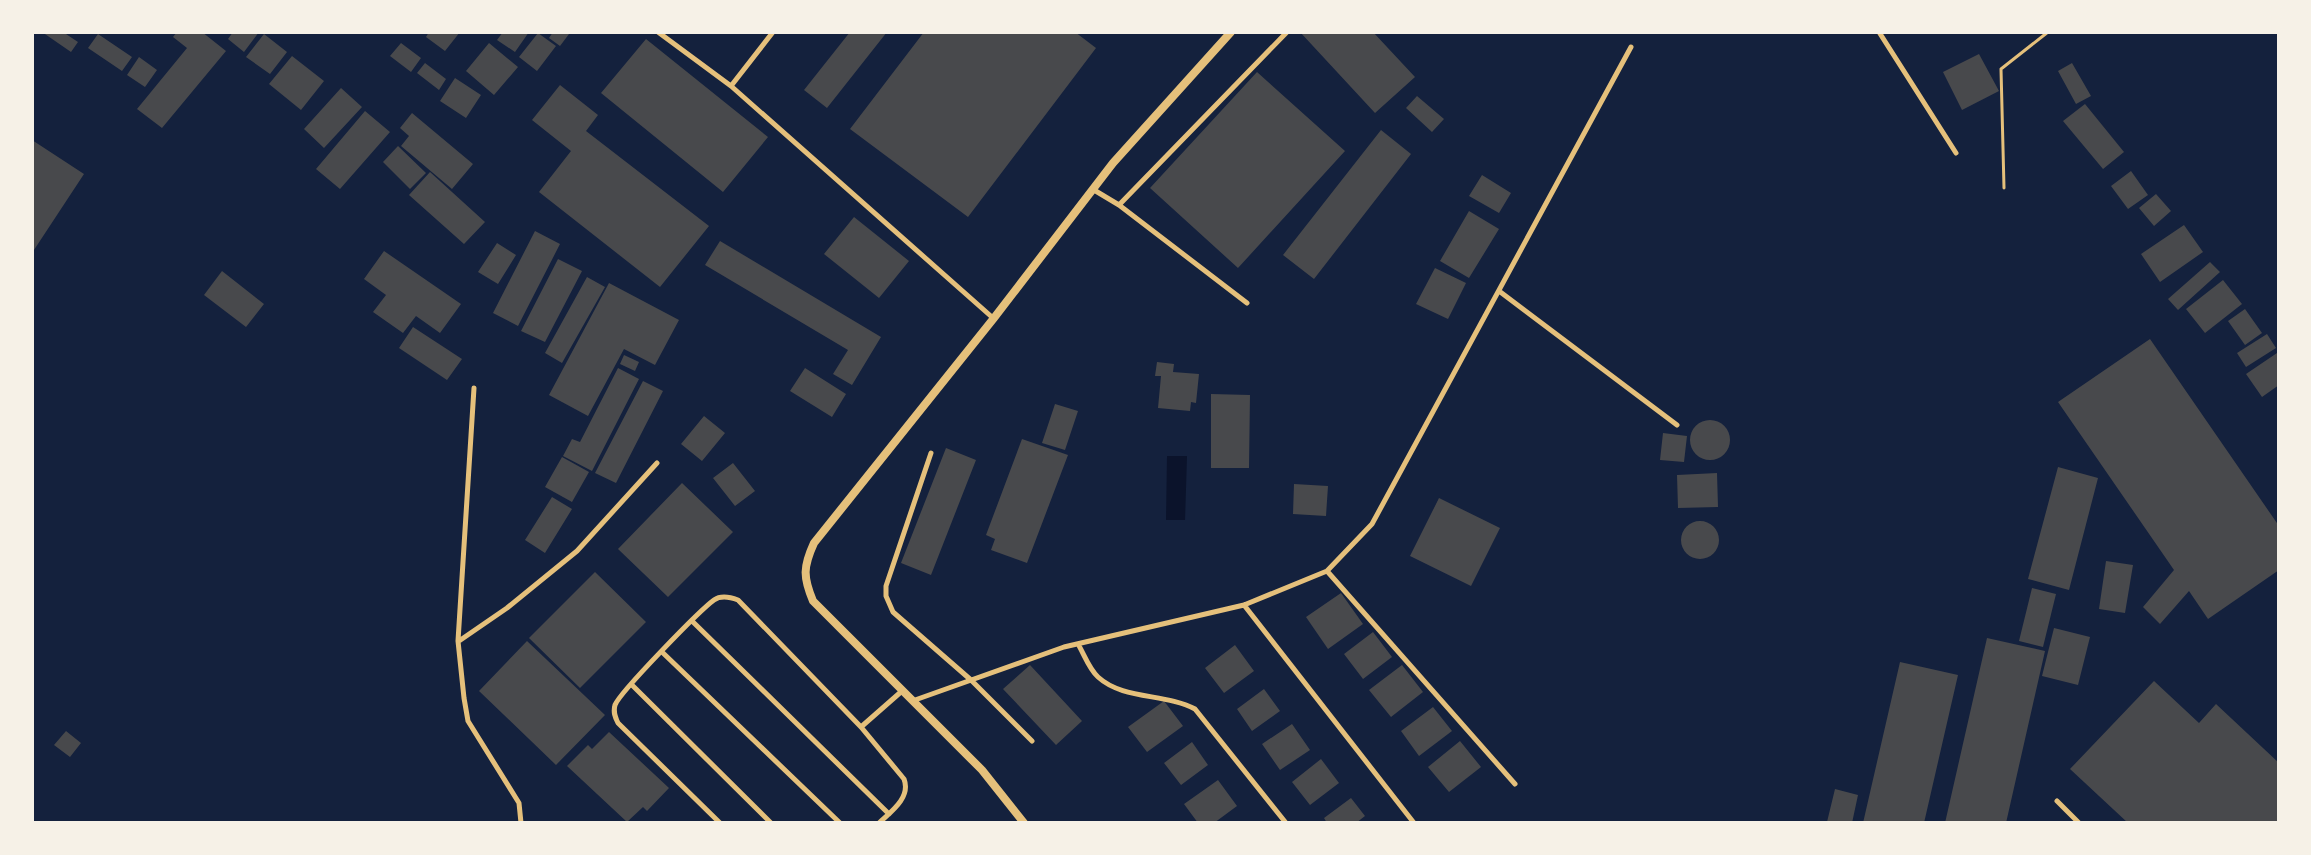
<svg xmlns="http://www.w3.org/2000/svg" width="2311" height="855" font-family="'Crimson Pro',serif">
<rect width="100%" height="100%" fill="#14213d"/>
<path fill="#0b132b" d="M1167 456H1187L1185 520H1166Z"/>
<path fill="#48494c" d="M42 32H63L78 42 71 52Z
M177 32H202L226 51 162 128 137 109 187 48 173 37Z
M233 32H259L244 52 228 39Z
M429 32H460L445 51 426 37Z
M503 32H529L515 52 497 40Z
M553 32H566L569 34 560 46 549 38Z
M850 32H887L827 108 804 90Z
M924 32H1075L1096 48 968 217 850 129Z
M1300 32H1373L1415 77 1375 113Z
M538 33 556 46 537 71 519 57Z
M98 34 132 57 122 71 88 48Z
M264 34 287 52 270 74 246 57Z
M646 39 768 137 723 192 601 93Z
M401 43 421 58 411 72 390 56Z
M489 43 518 67 494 95 466 71Z
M1979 54 1999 91 1962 110 1943 72Z
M292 56 324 81 301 110 269 84Z
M139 57 157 70 145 87 127 75Z
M425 63 446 79 439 90 417 73Z
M2072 63 2091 96 2076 104 2058 71Z
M1257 72 1345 151 1238 268 1150 188Z
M455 78 481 95 466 118 440 101Z
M560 85 598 115 586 131 709 226 660 287 539 192 571 151 532 120Z
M341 88 362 107 324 148 304 129Z
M1417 96 1444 119 1432 132 1406 108Z
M2085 104 2124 152 2103 169 2063 121Z
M365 111 390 132 340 189 316 169Z
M412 113 473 164 452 189 401 146 409 136 400 128Z
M1381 130 1411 154 1314 279 1283 255Z
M32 140 84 174 32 253Z
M398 146 426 173 410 189 383 162Z
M2131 171 2148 195 2128 209 2111 186Z
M430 172 485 222 464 244 409 195Z
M1482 175 1511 193 1499 213 1469 196Z
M2156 194 2171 211 2154 226 2139 208Z
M1469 211 1499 229 1469 278 1440 261Z
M854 217 909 261 879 298 824 254Z
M2184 225 2203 252 2160 282 2141 254Z
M535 231 560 244 518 326 493 313Z
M720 241 881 337 852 385 833 374 848 350 705 265Z
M497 243 516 255 498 284 478 272Z
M384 251 461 304 440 333 416 316 403 333 373 312 386 295 364 279Z
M558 259 582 271 545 342 521 331Z
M2210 262 2220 272 2178 310 2168 299Z
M1435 268 1466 283 1448 319 1416 304Z
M222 271 264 304 246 327 204 295Z
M587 277 605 287 562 363 545 353Z
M2223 280 2242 304 2205 333 2186 309Z
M609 283 679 320 655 365 624 349 588 416 549 395Z
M2245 309 2262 333 2245 345 2228 321Z
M413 327 462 359 447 380 399 348Z
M2267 334 2276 348 2246 367 2237 353Z
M2150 339 2279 526V570L2208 619 2189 591 2160 624 2143 607 2174 570 2058 402Z
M2277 353 2279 385 2262 397 2246 374Z
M624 355 639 362 635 371 620 364Z
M1157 362 1174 364 1173 372 1199 374 1196 403 1191 402 1190 411 1158 408 1161 376H1155Z
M618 368 639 379 592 471 563 456 572 439 580 442Z
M805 368 846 394 832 417 790 391Z
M643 381 663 391 616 483 595 473Z
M1211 394 1250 395 1249 468H1211Z
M1055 404 1078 411 1065 450 1042 443Z
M704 416 725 433 702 461 681 444Z
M1690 440a20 20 0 1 1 40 0a20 20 0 1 1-40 0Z
M1663 433 1687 436 1684 462 1660 460Z
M1022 439 1068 455 1027 563 991 550 995 539 986 535Z
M946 448 976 460 931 575 901 563Z
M562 457 589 472 572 502 545 487Z
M733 463 755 491 735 506 713 478Z
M2058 467 2098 478 2069 590 2028 579Z
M1717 473 1718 507 1678 508 1677 475Z
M682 483 733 532 668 597 618 549Z
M1294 484 1328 486 1326 516 1293 514Z
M552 497 572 509 545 553 525 540Z
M1439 498 1500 528 1471 586 1410 556Z
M1681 540a19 19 0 1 1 38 0a19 19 0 1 1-38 0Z
M2106 561 2133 565 2125 613 2099 609Z
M595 572 646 622 580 688 529 638Z
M2032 588 2056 594 2043 647 2019 641Z
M1341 593 1363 624 1328 649 1306 617Z
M2054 628 2090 637 2078 685 2042 676Z
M1373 632 1392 657 1363 679 1344 654Z
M1987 638 2045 651 2006 823H1945Z
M527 641 605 715 556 765 479 691Z
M1235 645 1254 671 1224 693 1205 668Z
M1900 662 1958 675 1924 823H1863Z
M1030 665 1082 721 1056 745 1003 689Z
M1402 665 1423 692 1391 717 1369 690Z
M2154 681 2199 723 2216 704 2279 763V823H2128L2070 769Z
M1264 689 1280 711 1252 731 1237 709Z
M1164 701 1183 726 1147 752 1128 727Z
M1433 707 1452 731 1419 756 1401 731Z
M1292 724 1310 750 1280 770 1262 744Z
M66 731 81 743 70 757 54 745Z
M609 732 669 788 647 811 643 807 627 822 567 766 588 745 592 749Z
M1460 741 1481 767 1449 792 1428 767Z
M1192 742 1208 765 1181 785 1164 763Z
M1321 759 1339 783 1310 805 1292 782Z
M1218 780 1237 806 1214 823H1198L1184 804Z
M1835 789 1858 795 1852 823 1827 822Z
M1351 798 1365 816 1356 823H1327L1324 818Z"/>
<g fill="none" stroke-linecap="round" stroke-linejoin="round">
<path stroke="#e5c07b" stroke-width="3" d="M2004 188 2001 69 2048 32"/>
<path stroke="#e5c07b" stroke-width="5" d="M658 32 731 86 993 318
M1879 32 1956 153
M731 86 773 32
M1094 190 1119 205 1247 303
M1119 205 1287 32
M1499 291 1677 425
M474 388 458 641 464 698 468 721 519 803 521 823
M931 453 886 586V596L893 612 971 680 1032 741
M1327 571 1515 784
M1244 605 1414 823
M692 621 889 814
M459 641 507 608 577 551 657 463
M1078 644C1084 654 1089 669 1098 677 1123 700 1165 693 1195 709L1286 823
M662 652 840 823
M631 684 771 823
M915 700 1064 647 1244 605 1327 571 1372 524 1631 47
M861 727 902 691
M2057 801 2079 823
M720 823 618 723C615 717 613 712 615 705 620 692 700 610 714 600 721 595 730 597 738 600L861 727 904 779C911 797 892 811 879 823"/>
<path stroke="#e5c07b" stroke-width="8" d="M1024 823 982 770 813 601C803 577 803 567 814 543L994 318 1113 163 1231 32"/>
</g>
<rect width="2311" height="855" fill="none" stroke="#f6f1e7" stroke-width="68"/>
</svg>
